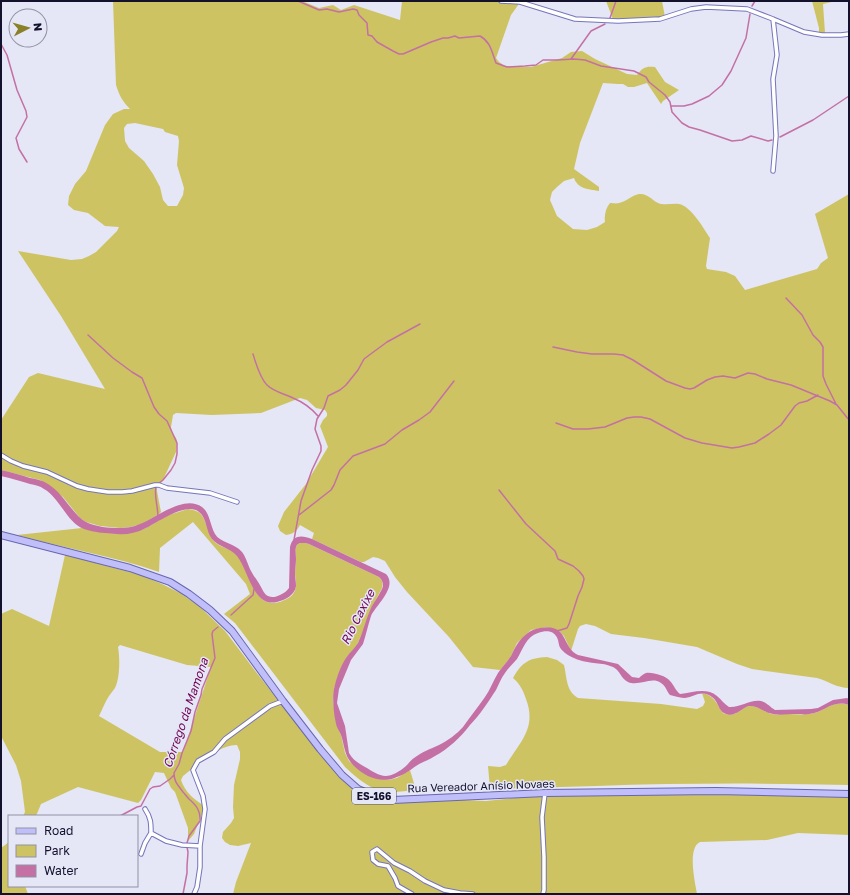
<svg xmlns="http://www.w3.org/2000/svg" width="850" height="895" font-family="'Golos Text',sans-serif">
<rect width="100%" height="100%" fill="#e5e6f6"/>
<path fill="#cec362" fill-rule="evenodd" d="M113 1H302L319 8 333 5 341 10 354 5 400 20 402 1H521L511 15 496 58 499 62 505 66 520 67H531L562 58 571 52 582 51 595 59 627 74 637 75C643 67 646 66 655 67L665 82 679 90 663 101 661 104 647 83 634 87H628L623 84H618L603 83 580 143 574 169 599 187V191C588 189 578 189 574 178L564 181 557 187 552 192 550 200 557 216 573 229 587 230 597 227 605 222C604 215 606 208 610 203 612 203 616 204 619 203 626 202 632 195 639 194 647 193 651 199 658 203 665 206 672 203 679 204 691 206 704 229 710 238L706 266 707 269 726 272 735 276 745 290 817 269 821 263 828 258 815 214 849 194V688C837 688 828 681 817 678L752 669 737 664 697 647 644 638 611 634 595 626 586 624 580 626 578 629 571 651 564 636 559 631 547 627 531 630 517 643 510 658 500 670 473 667 449 637 407 592 395 577 385 561 378 558 373 557 364 562H361L312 539 314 533 300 525C296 532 293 534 286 535L280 531 278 526 284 512 306 484 328 447 320 426 323 420 327 416V413L325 410 316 408 307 400 300 398 261 413 212 415 176 413 173 415 171 427 172 433 176 438 177 441 176 452 162 482 156 486 161 512 159 514 142 524 130 527 120 528 100 526 86 522 80 518 63 497 40 480 1 470V420L29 377 38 373 105 389 61 316 18 251 71 260 82 259 89 256 96 252 117 231 119 227 105 226 88 213 74 210 68 205 69 196 75 184 86 171 105 125 113 114 124 109H130C123 102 119 95 116 85ZM135 123 163 129 165 132 178 136 179 141 177 165 184 188 183 195 177 206H168L163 200 160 187 153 174 144 161 129 148 125 141 124 128 127 124Z
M606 1H662L665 17 642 21 614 22Z
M812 1H836L823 4 825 33H819V28Z
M188 509C204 511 203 518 209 531 210 534 211 538 213 540 219 548 232 548 238 556 252 576 255 619 290 597 298 591 296 582 295 574 295 569 296 564 296 559 296 555 295 551 296 547 297 544 298 544 300 543H305L309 544 379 577C383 581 383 584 382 588L371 609 364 629 357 645 347 657 342 666 338 676 334 689 333 701 336 723 341 735 345 753 349 761 357 768 369 776 388 780 397 778 410 770 416 790C405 791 392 793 381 791 367 787 356 777 345 767L235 623 224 614 250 594 246 584 193 522 160 548 159 572C113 556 64 548 17 535L82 528 99 532 120 534 144 529 169 515Z
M65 555 141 575 162 584 180 593 199 606 225 631 241 652 256 672 310 740 330 766 342 780 357 792 388 803 437 799 486 801 544 795 849 793V835L798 833 767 840 700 842C687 848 695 882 697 894H233L236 882 251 843 238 846 230 845 225 842 222 838 223 832 231 823 234 818 233 807 234 785 240 759V752L237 745C220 744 196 766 183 776L181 780C185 792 194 800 205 806L194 834 188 841V828L175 792 171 788 164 773 155 772 141 800 138 803 78 787 41 804 36 816H23L25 812 21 781 16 765 1 736V614L12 609 49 626ZM120 645 187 665 211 667 183 752H160L99 716C102 710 105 702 109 696 111 693 113 691 115 688 120 678 120 658 118 647Z
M547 657 557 660 564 665C567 678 566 691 578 698L661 704 697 709 703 706 705 702 702 693C715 696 716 703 723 713 738 719 740 706 751 706 758 706 765 712 771 714 777 715 784 714 790 714 796 714 802 715 808 714 824 714 830 699 849 705V785C765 783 681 783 596 786 561 787 526 788 490 789L488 766 500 767 506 765C520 742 537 728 526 699 523 690 520 684 513 678 522 662 529 658 547 657Z
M9 842V886H25L28 894H1V848Z"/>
<path fill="#c470a4" d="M1 470C11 472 21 475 30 478 36 479 42 480 48 484 63 493 73 515 86 522 96 527 109 528 119 528 126 528 133 527 140 524 156 518 184 494 202 507 210 513 210 525 215 534 220 543 235 543 242 552 246 557 248 565 251 571 254 577 258 581 261 587 263 590 264 594 268 596 272 598 276 597 280 595 284 593 287 591 289 588L290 547C293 535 301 535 312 539L386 574C398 587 376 605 371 616 368 625 366 635 363 644L351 660 339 689 337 703 345 726 349 753C353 760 358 763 365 767 376 773 383 780 396 773 399 771 403 769 406 766 409 763 411 760 414 758 422 752 430 749 439 745 446 742 458 733 463 727 470 717 478 707 485 697 490 690 493 681 498 673 502 667 507 662 511 656 513 652 515 647 518 643 523 636 531 629 540 628 569 623 561 647 578 655L618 664 632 677 639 678C641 676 643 674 646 673 653 672 666 676 670 681 674 685 675 690 680 694 692 693 706 687 717 696 722 700 724 704 729 707 740 708 750 699 761 701 766 702 770 707 775 710L811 709 818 708 833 700 847 698 849 699V705C832 699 824 713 809 714 805 715 801 714 796 714 788 714 778 716 769 713 763 711 756 705 749 706 741 708 734 719 724 713 717 709 719 698 706 694 698 692 693 697 685 698 681 698 675 696 670 695 667 692 666 686 661 683 651 676 639 687 628 682 621 679 620 670 613 667 602 662 590 664 579 660 575 659 565 654 563 651 559 648 559 644 558 640 555 630 546 630 538 633 526 637 523 649 517 659 513 664 508 668 505 673 501 678 499 684 496 690 488 702 480 715 470 725 461 737 448 749 435 756 429 760 422 762 416 766 410 770 404 775 397 777 382 784 365 777 354 766 344 756 345 747 341 735 340 732 338 730 337 727 334 718 332 698 334 689 336 679 340 667 346 658 350 652 355 648 358 643 363 632 366 619 371 608 374 602 382 591 383 586 383 582 382 580 379 577L309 544 305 543H300C298 544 297 544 296 547 295 550 296 555 296 559 296 564 295 569 295 574 295 578 296 582 296 586 295 595 285 600 277 602 253 608 248 569 237 556 230 548 219 547 212 539 206 532 207 518 199 512 186 501 156 524 144 529 136 533 126 535 117 534 106 533 95 533 84 529 67 523 60 498 44 489 40 486 35 485 30 484 20 481 11 478 1 476Z"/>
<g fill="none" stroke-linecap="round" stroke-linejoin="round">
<path stroke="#c470a4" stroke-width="1.5" d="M298 1 319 10 327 9 339 12 353 9 357 10 359 15 367 23 368 35 372 36 377 42 393 51 399 54H403L431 42 443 38H448L455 36 459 38 480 36C491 42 492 53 496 63L507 67 525 66 536 65 543 60H557L574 59 585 60 601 66 634 71 646 77 649 82 665 95 670 102 672 112 682 123 689 127 700 130 732 141 742 140 751 136 768 141 772 140
M752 6 755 1
M610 18 616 1
M1 44 7 55 17 90 26 111 27 117 16 138 19 149 27 162
M571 59 591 31 605 24
M671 106H684L692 104 709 96 722 85 731 71 746 38 750 14
M780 137 813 120 849 96
M786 298 802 315 813 335 820 342 823 347V376L826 384 836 404
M88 335 113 358 132 372 142 378 154 407 159 414 167 421 177 443V454L175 463 171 470 163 480 158 484
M553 347 577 352 592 354H614L623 355 633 360 666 381 685 388 690 389 694 388 707 380 715 377 723 376 735 378 748 373 755 374 767 379 791 385 830 401 837 405 849 420
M253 354C256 364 260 378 267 385 274 392 285 394 293 398 303 402 311 408 318 416
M556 423 573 429H588L605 427 627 418 634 417H641L650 419 685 438 702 443 732 448 739 447 755 443 769 434 781 425 795 406 799 403 807 401 818 395
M156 487C154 497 158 506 158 517
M499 490 526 524 555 551 558 559 573 566 579 571 583 576 584 579 582 587 578 596 569 624 567 628 557 631
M299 515 331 490 334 485 340 470 353 456 385 444 402 430 419 420 430 412 454 381
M294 540 301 501 312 470 321 451V446L315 429 317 419 324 408 328 396 340 390 346 385 358 370 364 359 368 356 387 342 420 324
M231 615 253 595 254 589
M120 816 137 807 141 806 150 789 153 787 160 786 170 779 174 775
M187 843 189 836 200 821C201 811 196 805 189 799 187 797 185 794 183 792 178 785 174 782 174 773L179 764 182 753 191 731 195 712 201 695 202 689 215 658 212 634 213 631 218 627
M183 894 187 873V866L188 852 187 847"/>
<g stroke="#7675bb" stroke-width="5.5">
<path id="street" d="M501 1 520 2 575 19 618 21 660 19 691 9 706 7 747 9 773 19 804 32 822 35H841L849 34
M773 171 776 136 773 79 777 55 773 19
M1 455 11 461 23 466 47 472 77 486 88 489 108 492H122L132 491 155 485H159L167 488 210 493 237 502
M145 809C151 818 151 823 151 833L166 841 182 845 200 846
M141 854 145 843 151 833
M194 894 197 887 200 867V846L205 809 203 796 193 770 198 761 214 752 225 739 270 706 283 701
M412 894 398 886 395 878 388 866 378 864 373 860 372 852 377 849 394 863 410 871 425 881 444 890 460 893 473 894
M543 894 544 890V857L542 817 545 793"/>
</g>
<g stroke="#6866af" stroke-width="8">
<path id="primary" d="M1 535 130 568 170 582 189 594 210 610 232 631 283 701 320 749 342 775 358 789 374 796 393 800 545 793 716 791 849 794"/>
</g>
<use href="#street" stroke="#fff" stroke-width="3.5"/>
<use href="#primary" stroke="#c0bff9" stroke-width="6"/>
</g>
<g text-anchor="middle" stroke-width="3" stroke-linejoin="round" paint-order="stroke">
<rect fill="#e5e6f6" stroke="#525169" stroke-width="1" x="352" y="788" width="44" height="16" rx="3"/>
<g font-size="10" font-weight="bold" fill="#13112c">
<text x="374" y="800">ES-166</text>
</g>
<g font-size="11" fill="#13112c" stroke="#e5e6f6">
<text transform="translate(481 786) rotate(-2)" y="4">Rua Vereador Anísio Novaes</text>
</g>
<g font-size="12" font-style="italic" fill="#700353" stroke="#e5e6f6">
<text transform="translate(358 617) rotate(-63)" y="4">Rio Caxixe</text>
<text transform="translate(186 713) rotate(-71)" y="4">Córrego da Mamona</text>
</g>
</g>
<rect width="850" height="895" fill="none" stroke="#13112c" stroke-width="4"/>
<rect x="8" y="815" width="130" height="72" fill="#e5e6f6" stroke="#9191a5"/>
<rect x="16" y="828" width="20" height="6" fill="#c0bff9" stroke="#9191a5"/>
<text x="44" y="835" font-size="12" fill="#13112c">Road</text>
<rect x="16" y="845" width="20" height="12" fill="#cec362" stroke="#9191a5"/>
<text x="44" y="855" font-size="12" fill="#13112c">Park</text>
<rect x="16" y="865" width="20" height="12" fill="#c470a4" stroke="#9191a5"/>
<text x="44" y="875" font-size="12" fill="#13112c">Water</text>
<g transform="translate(28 28) rotate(84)"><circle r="19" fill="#e5e6f6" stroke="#9191a5"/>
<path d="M0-3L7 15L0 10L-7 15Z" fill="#898027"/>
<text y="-6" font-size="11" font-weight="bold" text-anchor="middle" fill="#13112c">N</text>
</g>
</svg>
